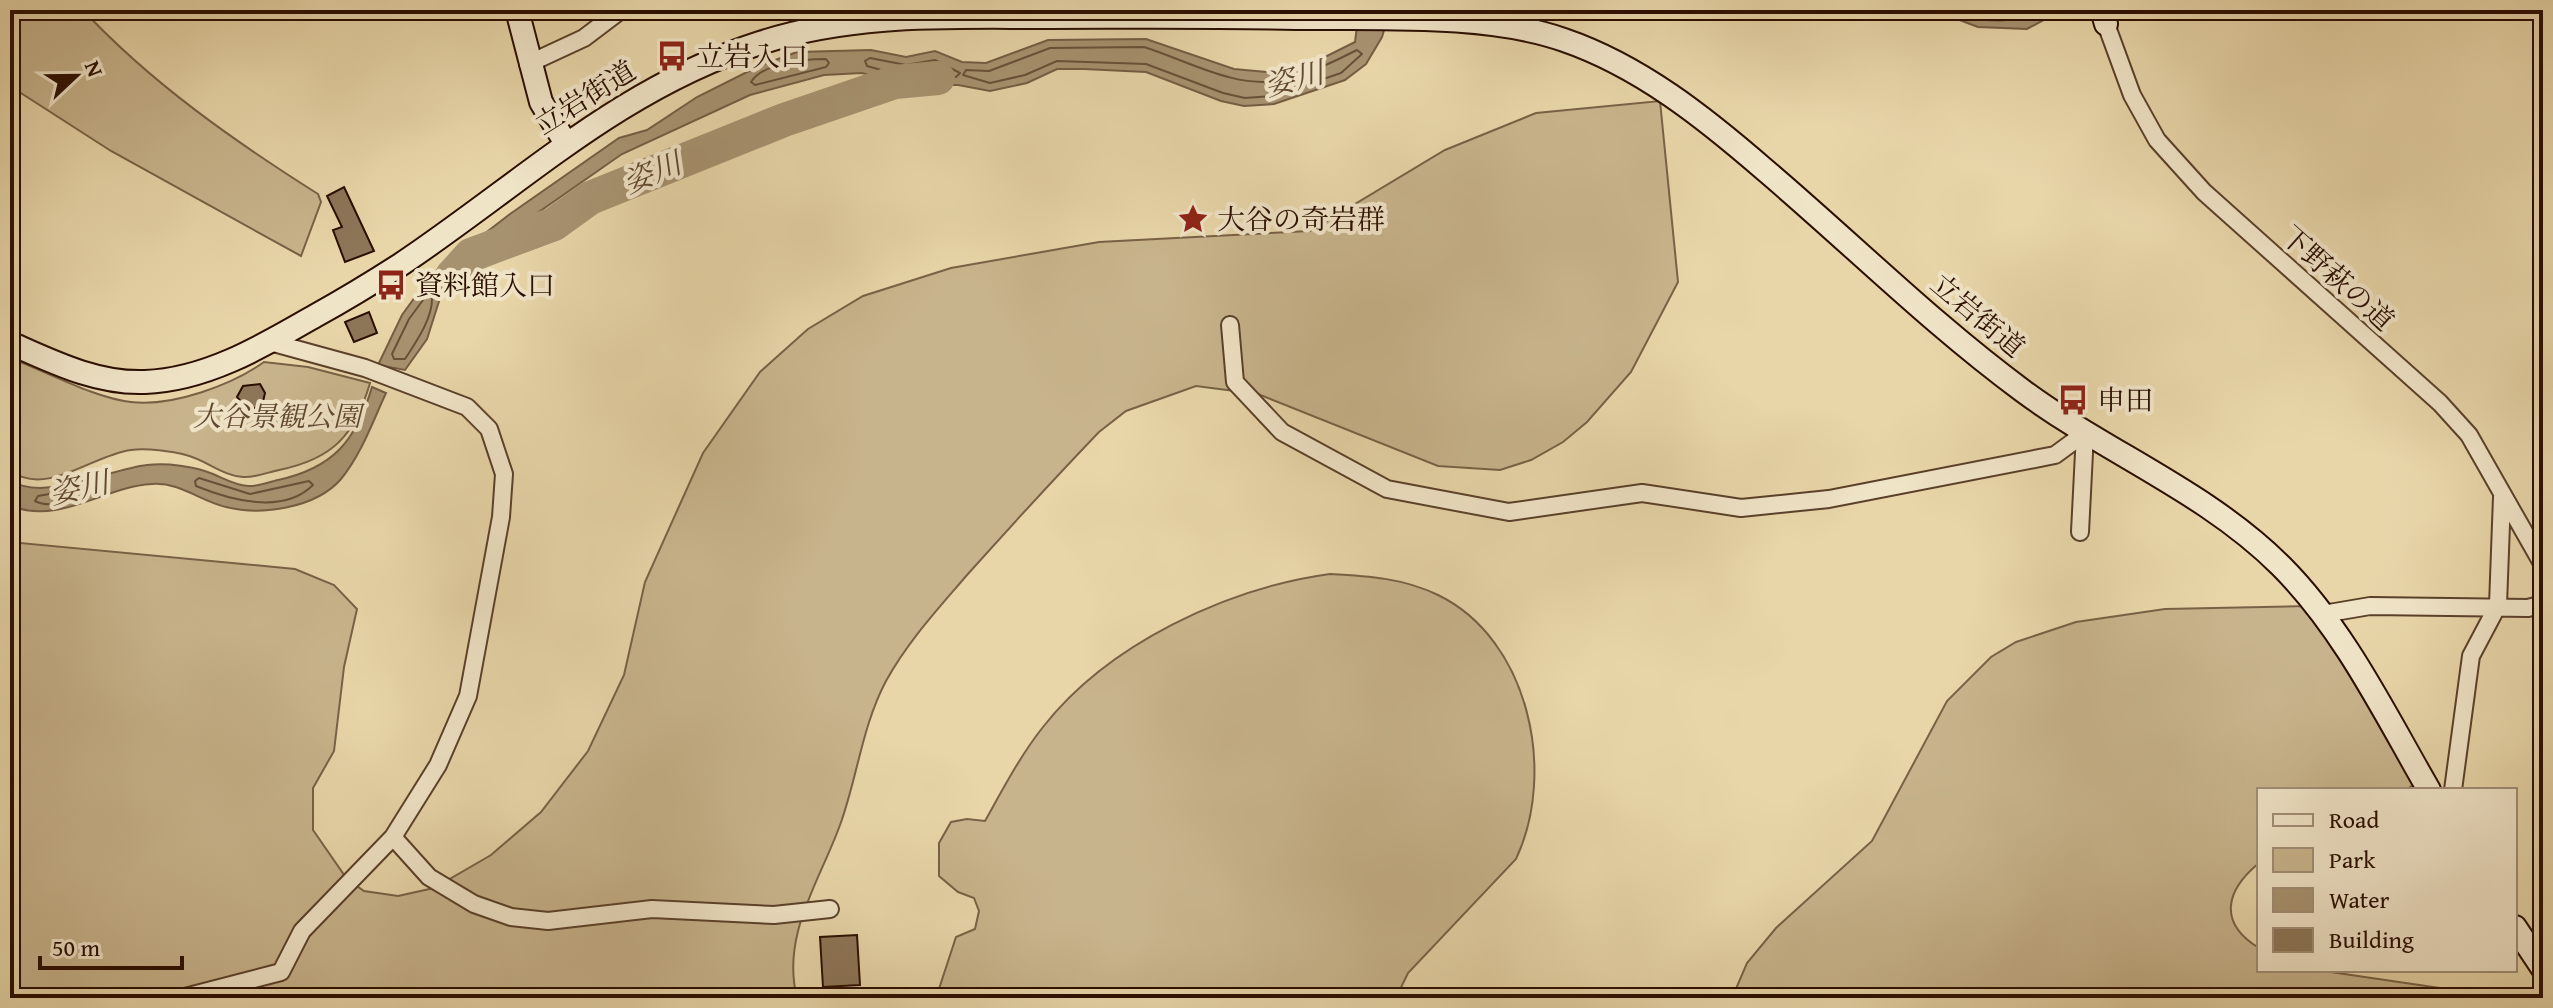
<svg xmlns="http://www.w3.org/2000/svg" width="2553" height="1008" font-family="'Gentium Book Plus','Noto Serif JP',serif">
<rect width="100%" height="100%" fill="#e8d6a9"/>
<filter id="stains"><feTurbulence type="fractalNoise" baseFrequency=".0025" numOctaves="4"/><feColorMatrix values="0 0 0 0 .2 0 0 0 0 .09 0 0 0 0 .02 0 0 0 .5 -.17"/></filter>
<radialGradient id="worn" r=".72"><stop offset=".6" stop-color="#630" stop-opacity="0"/><stop offset="1" stop-color="#630" stop-opacity=".3"/></radialGradient>
<path fill="#c8b48c" stroke="#796146" stroke-width="2" d="M10 10H83C150 82 234 141 318 194L321 202 301 256 111 151 10 86Z
M1660 101 1678 282 1631 372 1587 422 1563 442 1531 460 1500 470 1438 466 1258 394 1196 386 1126 411 1099 432C1054 479 1010 527 967 575 938 609 908 641 886 681 862 726 857 779 840 825 819 883 781 935 797 998H55L10 995V542L295 569 334 585 357 609 344 667 334 751 313 788V830L347 879 364 891 398 896 434 888 491 855 541 812 588 751 624 675 645 582 703 453 760 372 808 329 863 296 951 268 1099 242 1310 231 1445 150 1536 113Z
M10 358C46 371 94 398 131 402 172 407 232 385 264 362L308 367 370 383C355 435 333 459 279 470 269 472 254 478 243 477 223 476 206 460 186 455 172 451 146 448 131 450 92 455 48 497 10 471Z
M1330 574C1368 576 1403 578 1438 595 1529 639 1557 772 1516 859L1408 973 1396 998H936L956 937 975 929 979 911 974 898 958 892 939 876V843L951 822 967 819 985 821C1003 789 1020 756 1043 727 1108 644 1227 588 1330 574Z
M2308 606 2415 784 2405 790H2259V863C2225 891 2218 923 2259 948V970H2317L2508 998H1732L1747 963 1776 928 1872 841 1947 701 1991 657 2016 642 2076 622 2165 609Z"/>
<path fill="#a79270" stroke="#755d43" stroke-width="2" d="M1359 10H1390L1382 37 1366 64 1345 80 1274 104 1244 106 1221 101 1146 72 1084 69H1057L1027 83 990 91 958 85H906L862 73 824 75 750 95 622 154 473 258 441 295 427 339 405 370 378 365 402 315 431 275 510 214 619 138 647 130 697 97 759 66 797 52 871 50 906 57 935 51 962 62 986 63 1048 40 1146 39 1234 69 1278 73 1315 62 1355 42Z
M1933 10H2062L2027 29 1978 27Z
M372 387 386 393C373 421 361 455 341 479 316 508 261 516 226 507 200 501 180 482 152 484 102 487 62 525 10 506V480C43 503 109 469 147 465 167 463 194 466 213 474 225 479 235 485 248 486 257 487 269 482 278 480 333 468 356 441 372 387Z"/>
<g fill="none" stroke-linecap="round" stroke-linejoin="round">
<path stroke="#685038" stroke-width="2" d="M1951 10C1981 24 2015 24 2044 10
M1144 47C1186 60 1237 90 1282 80 1309 74 1333 62 1357 50L1362 54 1341 73 1273 96 1245 98 1223 93 1146 64 1057 61 1025 75 990 83 963 75 966 70 989 71 1050 48Z
M870 58 906 65 935 60 960 73 956 77H906L867 66 865 61Z
M826 59 829 63 826 67 755 85 751 82C763 63 804 59 826 59Z
M426 296 432 297C433 318 416 342 405 359H394L392 354 409 319Z
M199 478 250 494 309 481 313 485C283 515 230 500 196 486L195 481Z
M83 488 87 490 86 495C71 501 50 509 35 501L38 496Z"/>
<path stroke="#a79270" stroke-width="34" d="M452 276 471 255 554 224 590 198 784 120 895 82 938 78"/>
</g>
<path fill="#8d7658" stroke="#2a0e00" stroke-width="2" d="M344 187 374 251 345 262 333 230 342 227 327 196Z
M369 312 377 333 354 342 345 322Z
M260 384 265 393 262 406 248 410 237 397 243 386Z
M857 935 860 985 823 987 820 937Z"/>
<g fill="none" stroke-linecap="round" stroke-linejoin="round">
<g stroke="#5a402a" stroke-width="20">
<path id="street" d="M2106 24 2132 95 2157 140 2204 192 2440 403 2469 435 2543 565
M528 64 584 38 621 10
M1230 325 1235 382 1282 432 1387 489 1509 512 1642 493 1741 508 1829 499 2055 455 2085 433
M2080 532 2085 433
M2323 614 2370 606 2528 608 2543 604
M2453 790 2471 656 2498 605 2502 497
M393 837 429 877 474 904 511 917 548 921 652 909 774 915 830 909
M181 998 281 972 302 931 393 837 438 765 468 696 501 517 504 474 489 429 467 407 365 368 270 342"/>
</g>
<g stroke="#2a0e00" stroke-width="26">
<path id="secondary" d="M517 10 541 102 565 142
M2102 10 2106 24
M10 343C53 362 97 384 145 382 206 380 263 346 315 316 344 300 372 283 400 265 520 185 619 88 760 43 852 13 946 17 1041 17 1126 17 1211 16 1296 18 1377 19 1488 13 1564 40 1640 66 1705 118 1765 170 1851 243 1932 324 2023 391 2107 453 2207 492 2281 566 2344 629 2385 714 2429 790
M2515 927 2543 969"/>
</g>
<use href="#street" stroke="#f0e4c7" stroke-width="16"/>
<use href="#secondary" stroke="#f0e4c7" stroke-width="22"/>
</g>
<defs>
<g id="bus-bare" transform="scale(2.4)"><path d="M-5-6H5V4H4V6H2V4H-2V6H-4V4H-5ZM-3.5-4V0h7V-4ZM-3.5 1.2v1.5H-2V1.2ZM2 1.2v1.5H3.5V1.2Z" fill="#8f2418" stroke="#f0e4c7" stroke-width="2.5" paint-order="stroke"/></g>
<g id="sight-bare" transform="scale(2.4)"><path d="M0-6L1.8-2.2L6-1.7L2.9 1.2L3.7 5.4L0 3.3L-3.7 5.4L-2.9 1.2L-6-1.7L-1.8-2.2Z" fill="#8f2418" stroke="#f0e4c7" stroke-width="2.5" paint-order="stroke"/></g>
</defs>
<g fill-rule="evenodd">
<use href="#bus-bare" x="672" y="56"/>
<use href="#sight-bare" x="1193" y="219"/>
<use href="#bus-bare" x="391" y="285"/>
<use href="#bus-bare" x="2073" y="400"/>
</g>
<g text-anchor="middle" stroke-width="8" stroke-linejoin="round" paint-order="stroke">
<g font-size="28" fill="#2a0e00" stroke="#f0e4c7" text-anchor="start">
<text x="696" y="66">立岩入口</text>
<text x="1217" y="229">大谷の奇岩群</text>
<text x="415" y="295">資料館入口</text>
<text x="2097" y="410">申田</text>
</g>
<g font-size="28" fill="#2a0e00" stroke="#f0e4c7">
<text transform="translate(585 97) rotate(-32)" y="10">立岩街道</text>
<text transform="translate(2338 278) rotate(42)" y="10">下野萩の道</text>
<text transform="translate(1978 315) rotate(40)" y="10">立岩街道</text>
</g>
<g font-size="28" font-style="italic" fill="#614831" stroke="#f0e4c7">
<text x="277" y="426">大谷景観公園</text>
</g>
<g font-size="30" font-style="italic" fill="#624932" stroke="#f0e4c7">
<text transform="translate(1294 79) rotate(-14)" y="10">姿川</text>
<text transform="translate(652 173) rotate(-22)" y="10">姿川</text>
<text transform="translate(79 488) rotate(-12)" y="10">姿川</text>
</g>
</g>
<rect width="2553" height="1008" fill="none" stroke="#e8d6a9" stroke-width="40"/>
<rect x="12" y="12" width="2529" height="984" fill="none" stroke="#2a0e00" stroke-width="4"/>
<rect x="20" y="20" width="2513" height="968" fill="none" stroke="#2a0e00" stroke-width="2"/>
<rect x="2257" y="788" width="260" height="184" fill="#f0e4c7" stroke="#a18e77" stroke-width="2"/>
<rect x="2273" y="814" width="40" height="12" fill="#f0e4c7" stroke="#a18e77" stroke-width="2"/>
<text x="2329" y="828" font-size="24" fill="#2a0e00">Road</text>
<rect x="2273" y="848" width="40" height="24" fill="#c8b48c" stroke="#a18e77" stroke-width="2"/>
<text x="2329" y="868" font-size="24" fill="#2a0e00">Park</text>
<rect x="2273" y="888" width="40" height="24" fill="#a79270" stroke="#a18e77" stroke-width="2"/>
<text x="2329" y="908" font-size="24" fill="#2a0e00">Water</text>
<rect x="2273" y="928" width="40" height="24" fill="#8d7658" stroke="#a18e77" stroke-width="2"/>
<text x="2329" y="948" font-size="24" fill="#2a0e00">Building</text>
<g transform="translate(76 76) rotate(68)" stroke="#f0e4c7" stroke-width="6" paint-order="stroke">
<path d="M0-6L14 30L0 20L-14 30Z" fill="#2a0e00"/>
<text y="-12" font-size="22" font-weight="bold" text-anchor="middle" fill="#2a0e00">N</text>
</g>
<path d="M40 956v12h142v-12" fill="none" stroke="#2a0e00" stroke-width="4"/>
<text x="52" y="956" font-size="24" fill="#2a0e00" stroke="#f0e4c7" stroke-width="6" paint-order="stroke">50 m</text>
<rect width="100%" height="100%" filter="url(#stains)"/>
<rect width="100%" height="100%" fill="url(#worn)"/>
</svg>
